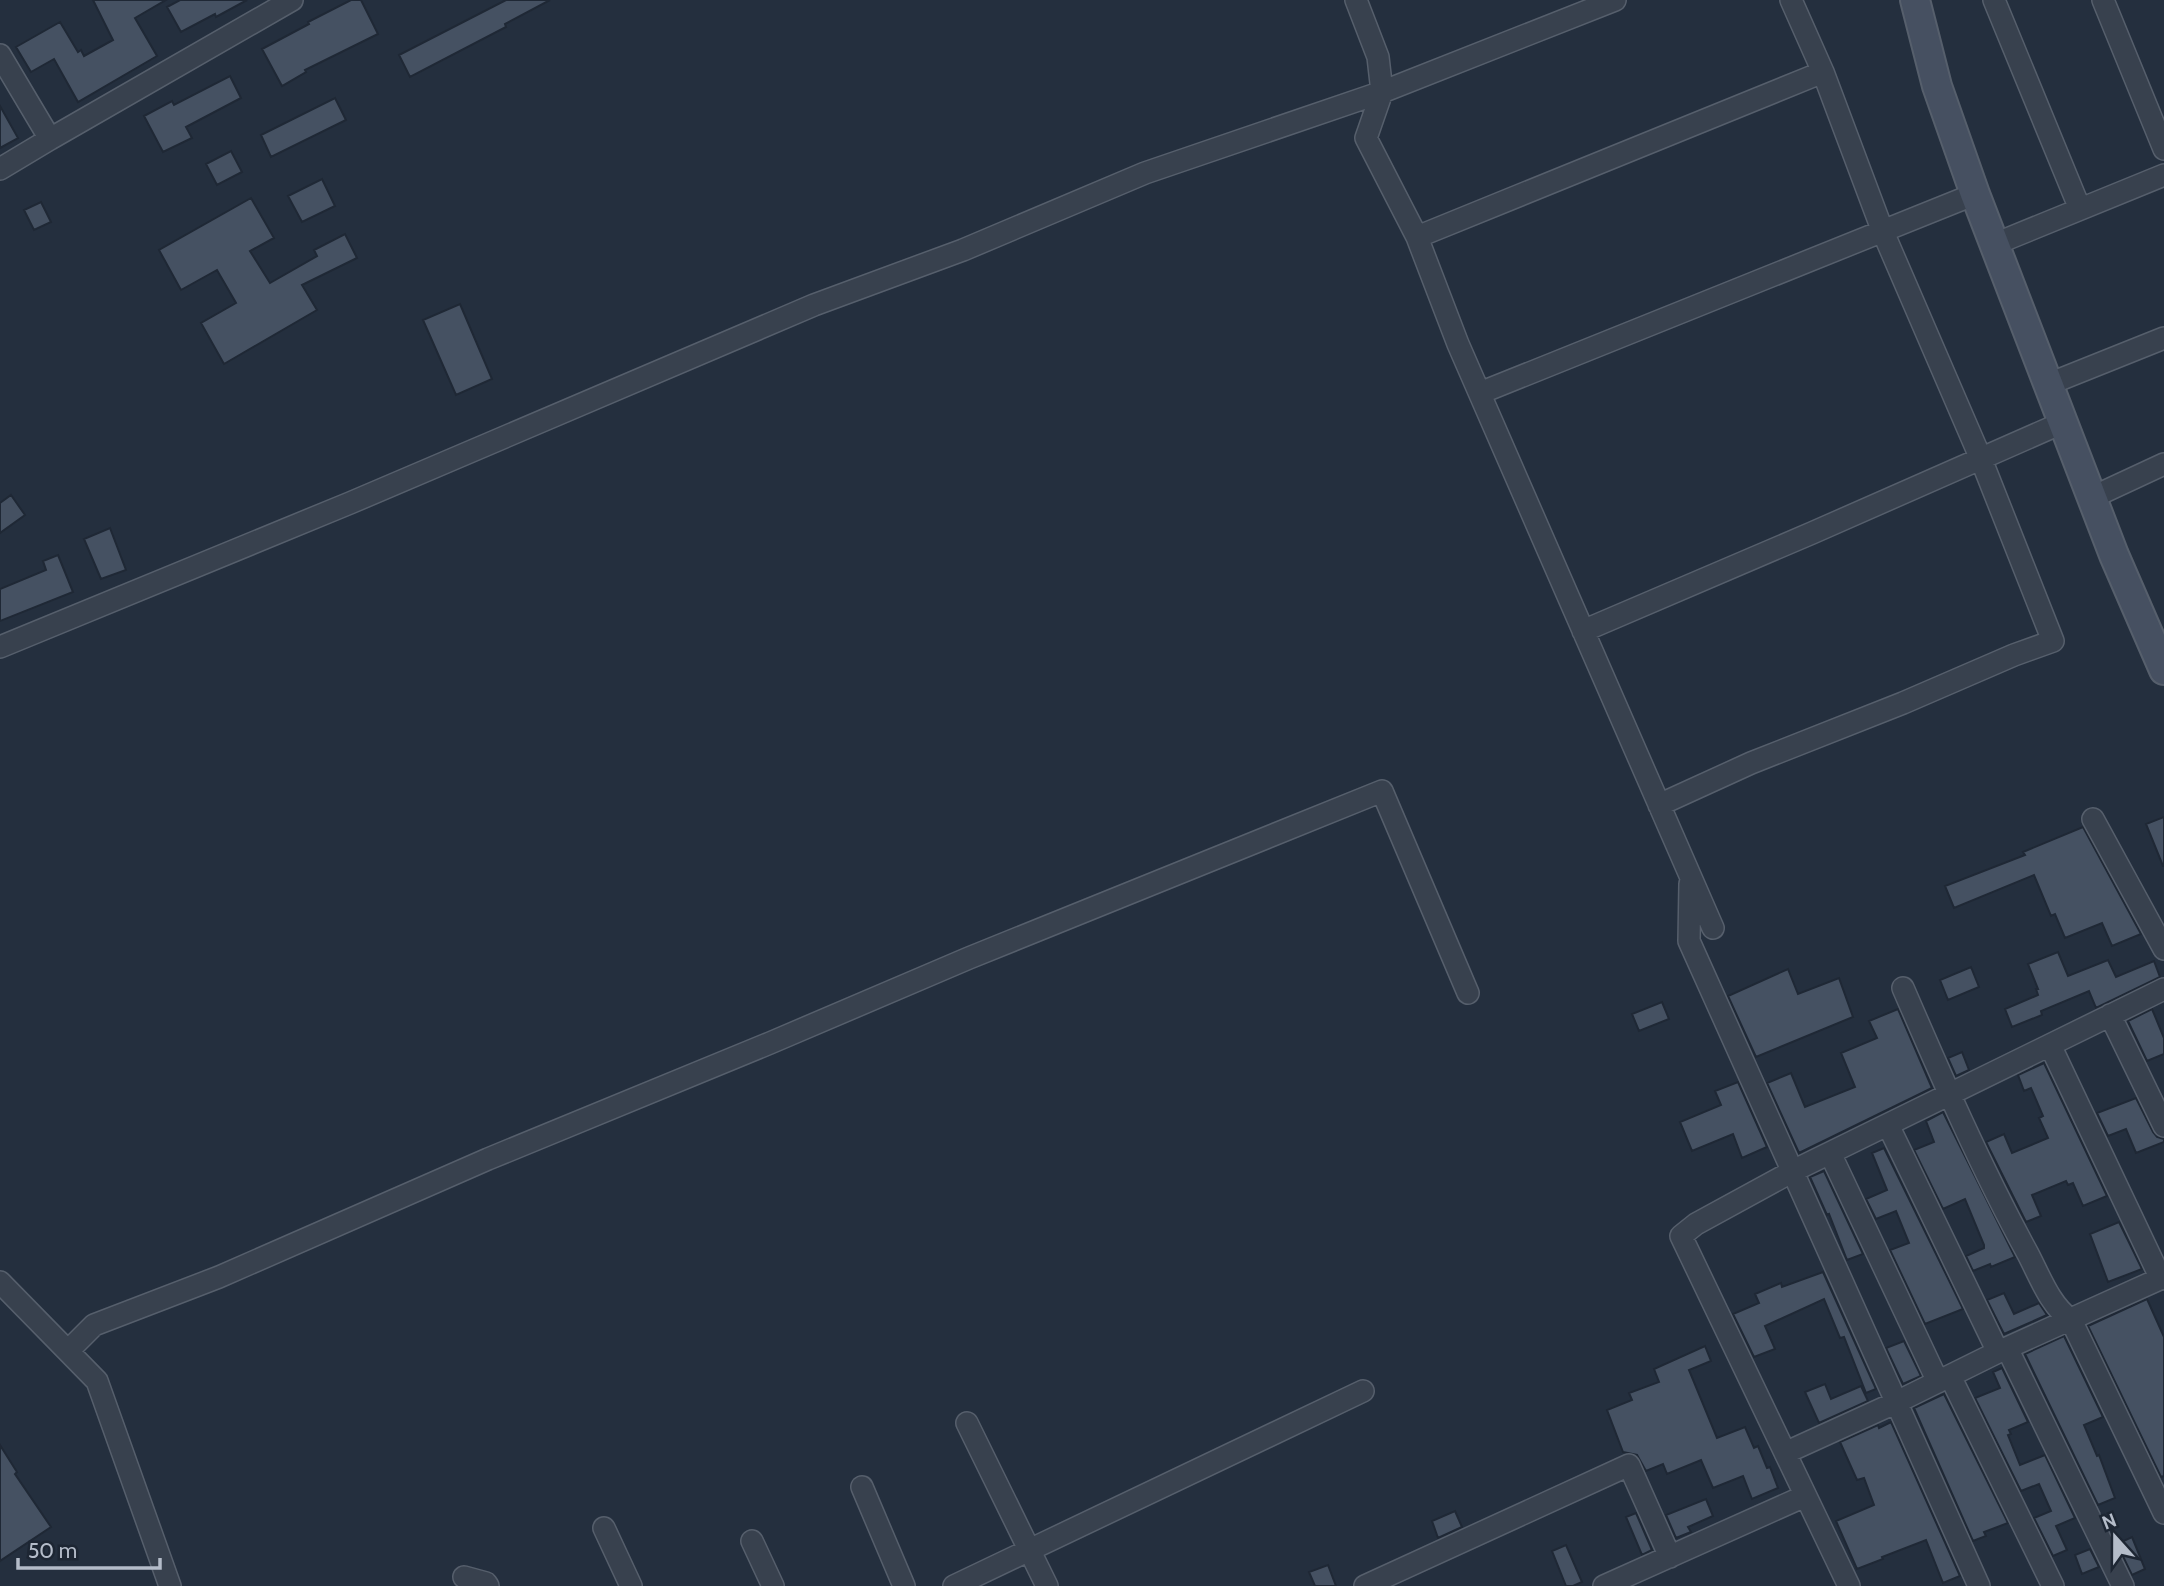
<svg xmlns="http://www.w3.org/2000/svg" width="2164" height="1586" font-family="Cabin,sans-serif">
<rect width="100%" height="100%" fill="#242f3e"/>
<path fill="#455162" stroke="#1f2835" stroke-width="2" d="M93 0H166L135 18 157 56 78 102 54 59 31 72 16 47 60 22 78 52 81 50 84 56 113 40Z
M180 0H247L216 17 215 14 181 32 167 7Z
M351 0H361L378 34 305 70 306 72 282 86 262 49 309 24 308 22Z
M506 0H550L505 24 506 27 410 77 399 55Z
M230 76 241 98 186 127 192 138 163 152 144 116 172 101 174 105Z
M335 98 346 120 271 157 261 135Z
M0 106 18 138 0 148Z
M231 151 242 172 217 185 206 164Z
M322 179 335 206 302 222 288 196Z
M251 198 274 238 250 251 270 283 317 256 314 250 345 234 357 258 302 285 317 310 224 364 201 323 236 303 217 270 181 290 159 250Z
M41 202 51 222 34 230 24 210Z
M460 304 492 379 456 395 423 320Z
M11 495 25 515 0 533V503Z
M110 528 126 570 101 579 84 539Z
M58 555 73 592 0 621V589L46 570 43 561Z
M2164 817V866H2163L2146 824Z
M2083 827 2141 934 2112 946 2102 923 2065 938 2055 914 2051 916 2034 875 1954 908 1945 886 2025 855 2023 852Z
M2058 952 2068 976 2108 960 2116 977 2154 961 2160 977 2096 1008 2089 991 2041 1011 2042 1015 2012 1027 2005 1009 2038 995 2036 989H2038L2028 964Z
M1971 967 1979 987 1948 1000 1940 980Z
M1788 969 1798 994 1839 978 1853 1017 1756 1057 1728 996Z
M1662 1002 1669 1019 1639 1031 1632 1014Z
M1898 1009 1932 1088 1799 1153 1767 1083 1791 1073 1805 1107 1855 1087 1841 1053 1877 1038 1869 1021Z
M2152 1009 2164 1038V1054L2147 1061 2128 1021Z
M1962 1052 1969 1070 1956 1076 1948 1058Z
M2044 1063 2107 1196 2083 1206 2073 1183 2068 1185 2066 1181 2032 1195 2041 1216 2026 1222 1986 1142 2004 1134 2012 1153 2048 1138 2039 1118 2043 1116 2031 1088 2024 1091 2018 1075Z
M1738 1082 1767 1147 1742 1158 1733 1134 1692 1151 1680 1122 1721 1105 1715 1091Z
M2136 1098 2153 1132 2157 1137 2164 1139V1142L2136 1153 2126 1129 2108 1136 2097 1113Z
M1943 1112 2015 1257 1991 1267 1990 1264 1973 1271 1966 1256 1984 1248V1245L1965 1199 1943 1209 1914 1150 1934 1142 1926 1121Z
M1884 1148 1963 1309 1925 1324 1890 1250 1909 1243 1896 1211 1876 1219 1866 1199 1887 1190 1872 1153Z
M1824 1171 1863 1254 1847 1260 1829 1214 1827 1215 1810 1177Z
M2119 1222 2142 1269 2108 1282 2090 1234Z
M1823 1272 1876 1389 1866 1393 1844 1337 1840 1338 1824 1299 1765 1326 1775 1349 1754 1357 1733 1314 1759 1303 1755 1294 1781 1283 1782 1287Z
M2004 1293 2014 1314 2039 1303 2047 1315 2004 1334 1987 1300Z
M2147 1299 2164 1337V1476L2161 1477 2088 1326Z
M2064 1336 2103 1417 2084 1425 2097 1456 2099 1455 2115 1498 2098 1505 2025 1354Z
M1904 1341 1921 1376 1903 1384 1886 1348Z
M1705 1346 1711 1361 1689 1370 1717 1438 1745 1427 1754 1448 1758 1446 1767 1468 1770 1467 1778 1488 1752 1499 1743 1476 1713 1488 1701 1460 1667 1474 1663 1464 1646 1471 1637 1455 1623 1452 1607 1410 1632 1400 1629 1393 1659 1382 1654 1369Z
M2002 1368 2028 1422 2009 1430 2011 1434 2008 1435 2020 1465 2045 1455 2075 1518 2056 1526 2067 1550 2053 1556 2034 1518 2051 1511 2039 1484 2021 1491 1975 1398 2000 1388 1993 1372Z
M1825 1384 1831 1399 1861 1386 1868 1401 1819 1423 1805 1392Z
M1944 1394 2008 1523 1984 1532 1986 1536 1973 1541 1914 1408Z
M1891 1422 1960 1576 1943 1583 1926 1540 1882 1557 1883 1559 1857 1569 1836 1521 1874 1505 1864 1478 1857 1480 1840 1442 1878 1425 1879 1428Z
M0 1445 17 1472 15 1474 51 1527 0 1561Z
M1706 1499 1713 1516 1688 1527 1691 1532 1676 1538 1666 1515Z
M1455 1511 1462 1527 1438 1538 1432 1521Z
M1636 1513 1652 1550 1642 1555 1626 1517Z
M2132 1537 2145 1569 2132 1575 2117 1544Z
M1566 1545 1582 1582 1573 1586H1566L1552 1551Z
M2090 1549 2099 1567 2082 1574 2075 1555Z
M1328 1565 1336 1586H1315L1309 1572Z"/>
<g fill="none" stroke-linecap="round" stroke-linejoin="round">
<g stroke="#565f6c" stroke-width="24">
<path id="street" d="M1356 0 1378 57 1382 92 1366 138 1417 237 1458 344 1713 928
M1994 0 2080 209
M2103 0 2164 149
M0 55 50 139 0 169
M50 139 292 0
M1417 237 1823 72
M1995 244 2164 175
M2049 384 2164 338
M1480 393 1975 194
M2093 497 2164 464
M1583 631 1812 533 2064 422
M0 647 350 503 814 305 963 250 1145 173 1382 92 1615 0
M1659 805 1751 763 1903 703 2014 655 2053 641 1981 459 1883 232 1823 72 1791 0
M2093 819 2164 949
M1690 884 1689 941 1979 1586
M1903 988C1942 1078 1981 1168 2028 1254 2040 1277 2050 1305 2071 1320L2164 1513
M2110 1015 2164 1126
M2050 1045 2161 1279
M1888 1125 1998 1352
M1830 1153 1938 1382
M0 1282 97 1381 170 1586
M2007 1348 2123 1586
M68 1351 94 1325 219 1277 488 1159 770 1043 969 958 1382 791 1468 993
M1950 1376 2053 1586
M967 1423 1047 1586
M1785 1453 1897 1402 1998 1352 2164 1277
M862 1487 904 1586
M604 1528 631 1586
M752 1541 773 1586
M464 1577 486 1583 488 1586
M954 1586 1363 1391
M1365 1586 1629 1465 1670 1557
M1604 1586 1805 1496
M1849 1586 1681 1236 1696 1224 1793 1171 2164 989"/>
</g>
<g stroke="#565f6c" stroke-width="32">
<path id="secondary" d="M1915 0 1937 86 1975 194 2114 555 2164 670"/>
</g>
<use href="#street" stroke="#38414e" stroke-width="21"/>
<use href="#secondary" stroke="#465061" stroke-width="28"/>
</g>
<g transform="translate(2115 1537) rotate(339)" stroke="#1d2633" stroke-width="5" paint-order="stroke">
<path d="M0-5L12 26L0 18L-12 26Z" fill="#b4bcc9"/>
<text y="-10" font-size="19" font-weight="bold" text-anchor="middle" fill="#b4bcc9">N</text>
</g>
<path d="M18 1558v10h142v-10" fill="none" stroke="#b4bcc9" stroke-width="3.5"/>
<text x="28" y="1558" font-size="21" fill="#b4bcc9" stroke="#1d2633" stroke-width="5" paint-order="stroke">50 m</text>
</svg>
